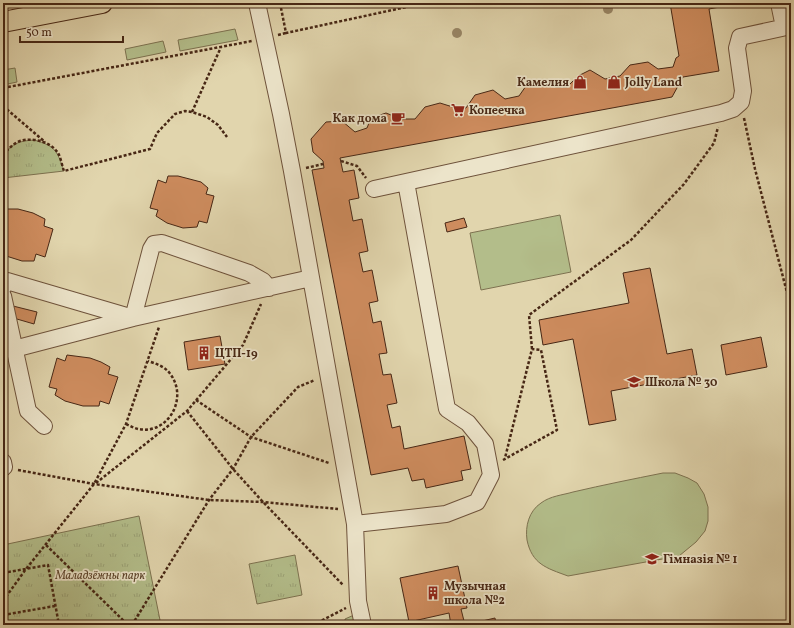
<svg xmlns="http://www.w3.org/2000/svg" width="794" height="628" font-family="Vollkorn,serif">
<defs>
<pattern id="forest-crowns" width="20" height="18" patternUnits="userSpaceOnUse"><rect width="20" height="18" fill="#b3bd8a"/><path d="M2 6a3 3 0 1 1 6 0M12 15a3 3 0 1 1 6 0" fill="none" stroke="#9ba276"/></pattern>
<pattern id="park-tufts" width="24" height="20" patternUnits="userSpaceOnUse"><rect width="24" height="20" fill="#b3bd8a"/><path d="M3 7l-1-3M5 7V3M7 7l1-3M15 17l-1-3M17 17v-4M19 17l1-3" fill="none" stroke="#9ba276"/></pattern>
</defs>
<rect width="100%" height="100%" fill="#e1d5ad"/>
<filter id="stains"><feTurbulence type="fractalNoise" baseFrequency=".005" numOctaves="4"/><feColorMatrix values="0 0 0 0 .2 0 0 0 0 .09 0 0 0 0 .02 0 0 0 .5 -.17"/></filter>
<radialGradient id="worn" r=".72"><stop offset=".6" stop-color="#630" stop-opacity="0"/><stop offset="1" stop-color="#630" stop-opacity=".3"/></radialGradient>
<path fill="#b3bd8a" stroke="#7d7250" d="M235 29 238 40 180 51 178 40Z
M163 41 166 52 127 60 125 49Z
M15 68 17 82 3 85V70Z
M560 215 571 272 481 290 470 233Z
M663 473H675L688 478 697 483 704 494 708 507V521L705 531 696 542 679 556 568 576C546 568 532 564 527 540 525 526 529 511 541 503 550 496 563 495 573 492 603 485 633 479 663 473Z"/>
<path fill="url(#forest-crowns)" stroke="#7d7250" d="M354 615 356 625H345V619Z"/>
<path fill="url(#park-tufts)" stroke="#7d7250" d="M34 140C56 146 57 151 64 171L3 178V155C13 143 19 141 34 140Z
M139 516 161 625H3V545Z
M295 555 302 595 257 604 249 564Z"/>
<path fill="#ce8c5e" stroke="#472715" d="M670 3H741L709 9 719 71 683 77 672 97 340 158 343 172 354 170 359 198 349 200 353 221 362 219 368 251 359 253 363 272 372 270 378 301 369 303 373 323 381 321 387 353 379 354 383 375 391 374 397 403 387 405 392 428 400 426 404 449 464 436 471 469 461 471 463 480 426 488 424 479 412 481 408 468 371 475 312 170 324 168 323 161 313 152 311 139 326 122 342 121 355 132 367 128 371 118 386 113 401 119H415L425 107 440 103 456 108H466L475 95 493 90 505 99 519 96 526 86 539 80 555 87H567L578 76 590 70 605 79 620 76 630 65 648 62 658 69 673 67 676 58 679 56Z
M168 176H178L201 182 208 188 206 194 214 196 207 223 199 221 197 227 183 228 167 223 156 216 158 210 150 208 158 180 166 183Z
M5 209H18L33 213 45 219 44 226 53 229 45 257 36 254 34 261H22L3 255V215Z
M464 218 467 227 447 232 445 223Z
M650 268 667 354 692 349 697 375 611 391 616 420 589 425 573 339 543 345 539 320 629 303 623 273Z
M13 306 37 312 34 324 10 317Z
M220 336 225 364 188 370 184 342Z
M761 337 767 367 726 375 721 345Z
M67 355 90 358 101 362 110 367 108 374 118 377 109 404 100 401 99 406H83L65 401 55 395 57 389 49 387 57 358 65 361Z
M458 566 467 608 461 609 465 625 495 618 496 625H451L449 613 409 622 400 578Z"/>
<g fill="none" stroke-linecap="round" stroke-linejoin="round">
<g stroke="#6e523b" stroke-width="18">
<path id="minor" d="M257 3 281 114 292 171 355 524 358 601 363 625
M779 3 784 27
M374 189 721 113 733 109 741 102 743 91 737 48 740 37 791 26
M3 287 7 281 133 318 151 249 154 244 162 243 249 273 263 281 269 288
M3 296 28 411 44 426
M14 349 133 318 311 278
M3 462 4 467
M355 524 446 514 477 502 491 475 485 444 468 423 447 409 406 182"/>
</g>
<g stroke="#472715" stroke-width="22">
<path id="major" d="M3 22 102 3"/>
</g>
<path stroke="#472715" stroke-width="2.5" stroke-dasharray="3 2" stroke-linecap="butt" d="M280 3 286 33 425 3
M278 35 286 33
M3 88 252 41
M3 106 45 142
M192 112 221 47
M744 118 755 169 791 308
M3 155C8 149 13 144 20 141 33 137 51 142 58 153 61 158 62 166 64 171L150 149 157 133 175 114 185 111 192 112 207 117 218 125 227 137
M341 161 357 166 366 178
M306 168 323 164
M532 349 529 315 631 240 684 184 714 143 718 127
M196 400 251 437 329 463
M187 411 233 469 263 502 343 585
M126 424C130 426 134 428 138 429 168 435 188 399 171 375 166 367 157 364 148 361
M791 449H790L791 455
M503 460 557 430 541 350 532 349 505 458
M18 470 94 484 209 500 263 502 338 509
M96 483 187 411 243 345 261 304
M46 545 128 625
M3 550 6 572
M3 573 48 565 59 625
M3 601 26 569 94 484 126 424 159 327
M3 615 55 606
M132 625 209 500 233 469 251 437 298 387 315 380
M313 625 346 608"/>
<use href="#minor" stroke="#ece4ca" stroke-width="16"/>
<use href="#major" stroke="#e1d5ad" stroke-width="20"/>
</g>
<g fill="#988666">
<circle cx="608" cy="9" r="5"/>
<circle cx="457" cy="33" r="5"/>
</g>
<defs>
<g id="shop-bare" transform="scale(1.08)"><path d="M-5-2.5h2.3a2.7 3.5 0 0 1 5.4 0H5L5.5 6h-11ZM-1.5-2.5h3a1.5 2.3 0 0 0-3 0Z" fill="#8f2418" stroke="#ece4ca" stroke-width="2.5" paint-order="stroke"/></g>
<g id="supermarket-bare" transform="scale(1.08)"><path d="M-6-5.5h2.5l.6 2H6L4.5 2H-2.5L-4.4-4H-6ZM-1.5 3.2a1.3 1.3 0 1 0 .1 0ZM3 3.2a1.3 1.3 0 1 0 .1 0Z" fill="#8f2418" stroke="#ece4ca" stroke-width="2.5" paint-order="stroke"/></g>
<g id="cafe-bare" transform="scale(1.08)"><path d="M-5.5-4.5H6V0H3Q3 3.5 0 3.5H-2.5Q-5.5 3.5-5.5 0ZM3-3.2v2h1.7v-2ZM-6 4.5H4V6H-6Z" fill="#8f2418" stroke="#ece4ca" stroke-width="2.5" paint-order="stroke"/></g>
<g id="building-bare" transform="scale(1.08)"><path d="M-4-6H4V6H1V3H-1V6H-4ZM-2.5-4.3h1.7v1.8h-1.7ZM.8-4.3h1.7v1.8H.8ZM-2.5-1h1.7V.8h-1.7ZM.8-1h1.7V.8H.8Z" fill="#8f2418" stroke="#ece4ca" stroke-width="2.5" paint-order="stroke"/></g>
<g id="school-bare" transform="scale(1.08)"><path d="M0-5L7-2L0 1L-7-2ZM-4 1L0 2.5L4 1V4Q0 6-4 4Z" fill="#8f2418" stroke="#ece4ca" stroke-width="2.5" paint-order="stroke"/></g>
</defs>
<g fill-rule="evenodd">
<use href="#shop-bare" x="580" y="82"/>
<use href="#shop-bare" x="614" y="82"/>
<use href="#supermarket-bare" x="458" y="110"/>
<use href="#cafe-bare" x="398" y="118"/>
<use href="#building-bare" x="204" y="353"/>
<use href="#school-bare" x="634" y="382"/>
<use href="#school-bare" x="652" y="559"/>
<use href="#building-bare" x="433" y="593"/>
</g>
<g text-anchor="middle" stroke-width="3.5" stroke-linejoin="round" paint-order="stroke">
<g font-size="12" font-weight="bold" fill="#472715" stroke="#ece4ca" text-anchor="start">
<text x="569" y="86" text-anchor="end">Камелия</text>
<text x="625" y="86">Jolly Land</text>
<text x="469" y="114">Копеечка</text>
<text x="387" y="122" text-anchor="end">Как дома</text>
<text x="215" y="357">ЦТП-19</text>
<text x="645" y="386">Школа № 30</text>
<text x="663" y="563">Гімназія № 1</text>
<text x="444" y="590">Музычная<tspan x="444" dy="14">школа №2</tspan></text>
</g>
<g font-size="12" font-style="italic" fill="#5d452c" stroke="#ece4ca">
<text x="100" y="579">Маладзёжны парк</text>
</g>
</g>
<rect width="794" height="628" fill="none" stroke="#e1d5ad" stroke-width="16"/>
<rect x="4" y="4" width="786" height="620" fill="none" stroke="#472715" stroke-width="2"/>
<rect x="8" y="8" width="778" height="612" fill="none" stroke="#472715"/>
<path d="M20 36v6h103v-6" fill="none" stroke="#472715" stroke-width="2"/>
<text x="26" y="36" font-size="12" fill="#472715" stroke="#ece4ca" stroke-width="3" paint-order="stroke">50 m</text>
<rect width="100%" height="100%" filter="url(#stains)"/>
<rect width="100%" height="100%" fill="url(#worn)"/>
</svg>
